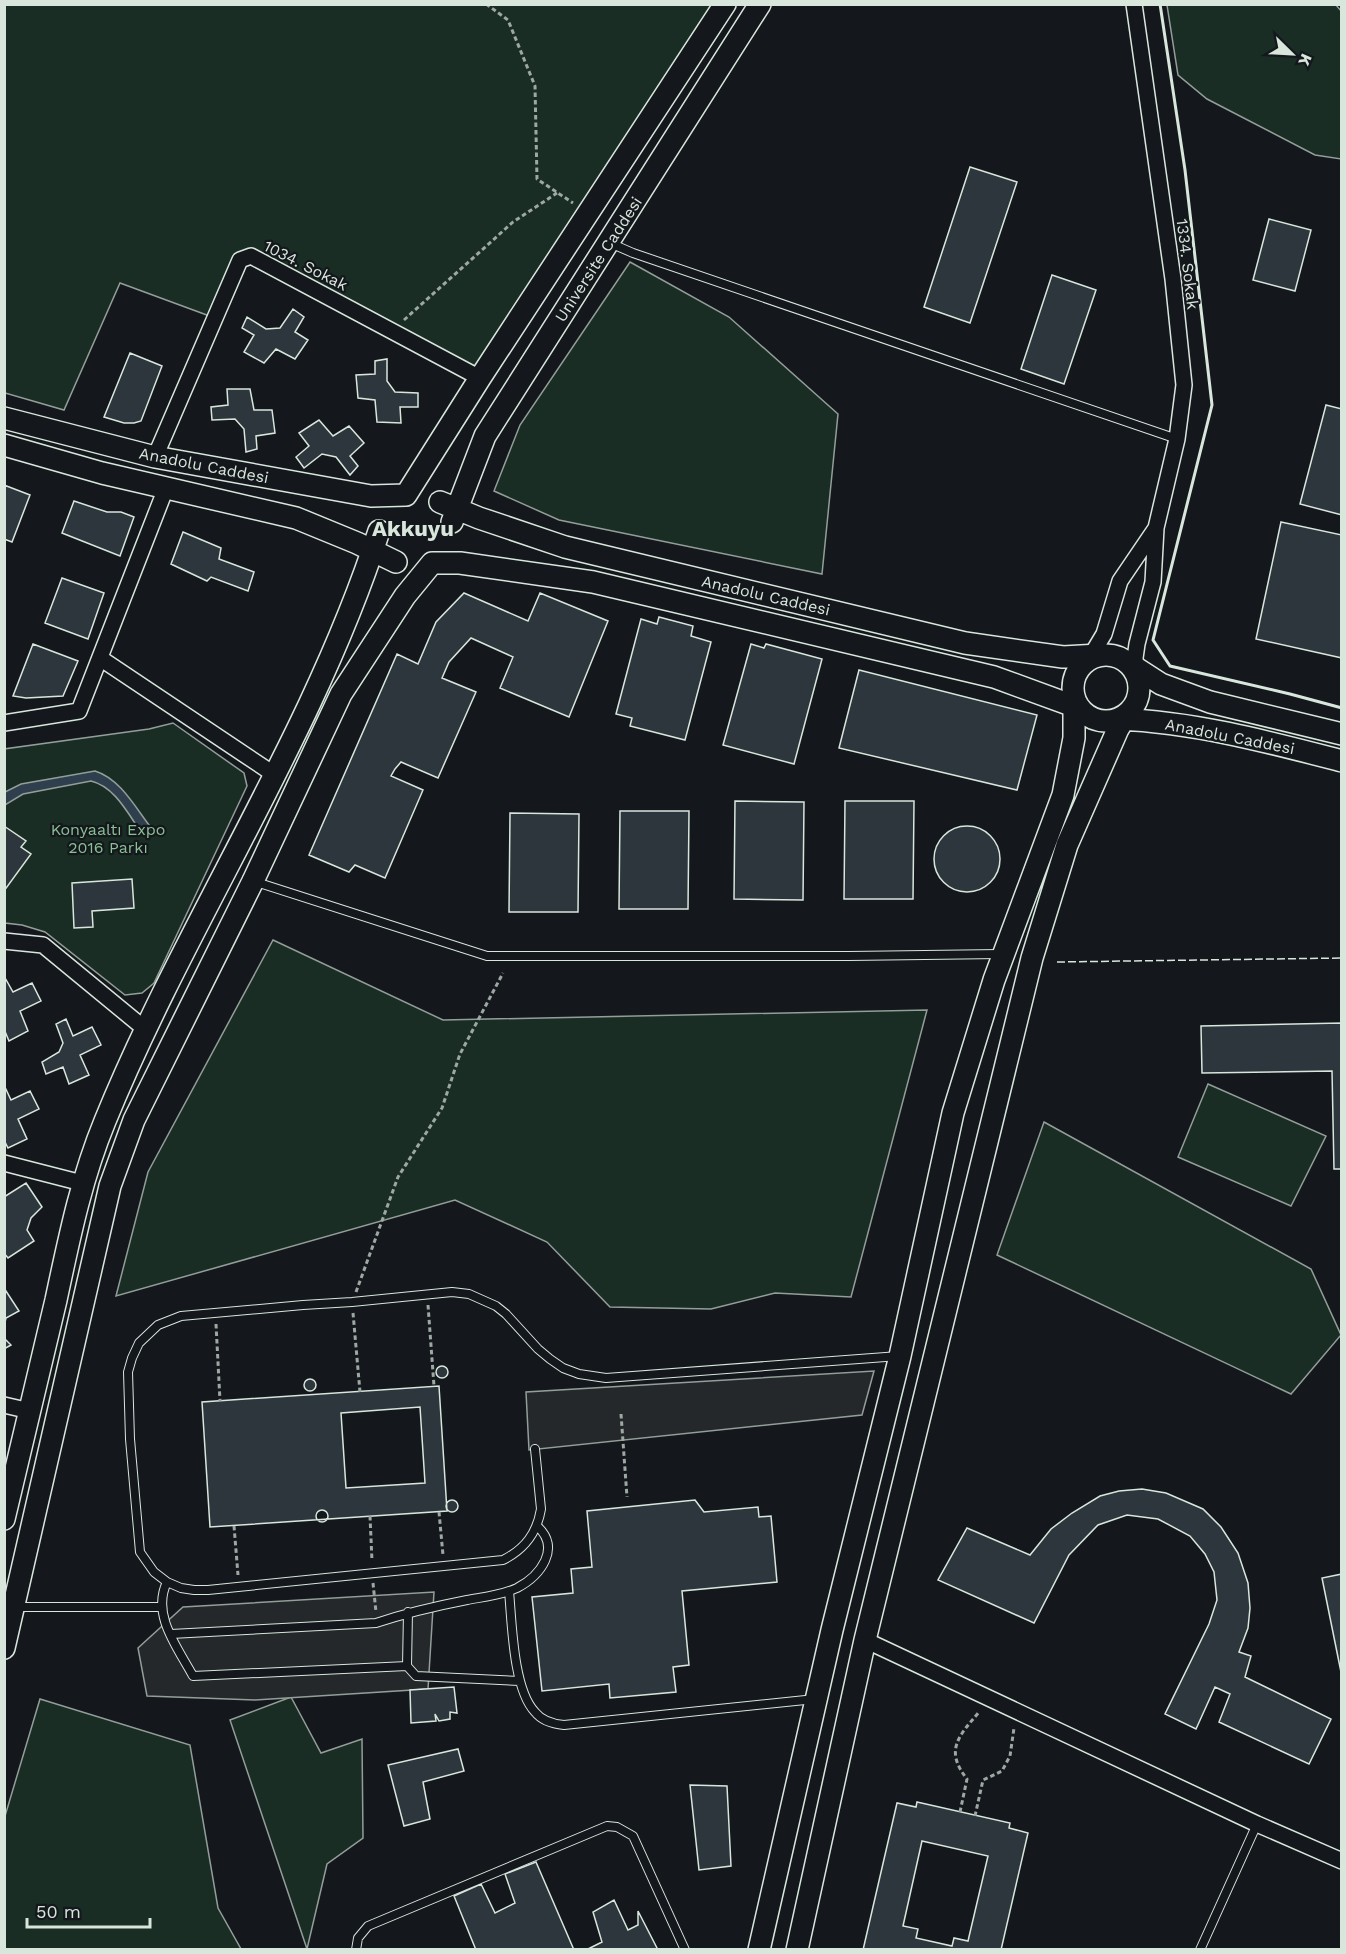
<svg xmlns="http://www.w3.org/2000/svg" width="1346" height="1954" font-family="'Work Sans',sans-serif">
<rect width="100%" height="100%" fill="#14181c"/>
<path fill="#1a2d24" stroke="#939e99" stroke-width="1.5" d="M4 5H725L480 378 251 256 215 318 120 283 64 410 5 393Z
M1167 5H1336L1342 12 1341 159 1315 155 1207 99 1178 75Z
M630 262 729 317 838 414 822 574 559 520 494 491 520 425Z
M173 723 244 773 247 786 154 983 142 993 125 995 45 932 22 925 5 923 4 749 149 729Z
M273 940 443 1020 927 1010 851 1297 775 1293 711 1309 610 1307 547 1242 455 1200 116 1296 148 1172Z
M1208 1084 1326 1136 1291 1206 1178 1157Z
M1044 1122 1311 1269 1341 1335 1291 1394 997 1255Z
M291 1697 321 1753 362 1739 363 1838 327 1864 307 1949 230 1720Z
M40 1699 190 1745 218 1908 241 1949H5V1816Z"/>
<path fill="#24282b" stroke="#939e99" stroke-width="1.5" d="M874 1371 862 1415 529 1450 526 1392Z
M434 1592 428 1689 255 1700 147 1696 138 1648 183 1607Z"/>
<path fill="#2f3f4d" stroke="#939e99" stroke-width="1.5" d="M95 771C121 779 136 809 152 829L143 835C129 816 116 787 91 781L23 794 5 805V792L21 784Z"/>
<path fill="#2c363c" stroke="#d8e6dc" stroke-width="1.5" fill-rule="evenodd" d="M970 167 1017 182 970 323 924 307Z
M1269 219 1311 230 1295 291 1253 280Z
M1052 275 1096 290 1064 384 1021 369Z
M293 309 304 317 295 332 308 340 295 359 276 349 264 363 244 352 254 335 242 328 247 317 266 329 280 328Z
M130 353 162 366 141 421 134 423H124L104 417Z
M387 359V381L395 392 418 393V407H400L401 423 377 422 375 400 358 398 356 375 375 374V361Z
M227 389H250L254 410H272L275 433 256 436 257 449 246 452 244 429 235 419 212 420 211 407 228 405Z
M1326 405 1342 409V515L1300 504Z
M319 420 333 436 349 426 364 443 350 456 358 466 350 475 336 457 322 454 304 468 296 457 309 446 299 433Z
M4 485 30 495 12 542 4 539Z
M74 501 107 512H121L134 517 120 556 62 533Z
M1281 522 1342 535V658L1256 639Z
M183 532 221 548 219 559 254 572 248 591 211 577 207 581 171 564Z
M62 578 104 593 88 639 45 623Z
M464 593 528 621 540 593 608 621 569 717 500 688 513 657 471 638 449 662 442 678 476 692 438 778 401 762 395 769 391 776 423 790 385 878 355 865 349 872 309 855 397 654 418 664 436 622Z
M659 617 693 626 691 636 711 642 685 740 630 726 632 718 616 714 641 619 657 624Z
M33 644 78 661 63 696 26 698 13 696Z
M751 644 764 648 766 644 822 659 794 764 723 745Z
M859 670 1037 715 1017 790 839 748Z
M735 801 804 802 803 900 734 899Z
M845 801H914L913 899H844Z
M620 811H689L688 909H619Z
M510 813 579 814 578 912H509Z
M934 859a33 33 0 1 1 66 0a33 33 0 1 1-66 0Z
M4 826 26 841 21 847 31 854 4 891Z
M132 879 134 908 92 911 93 927 74 928 72 883Z
M4 976 13 992 32 983 41 1001 20 1011 28 1031 9 1041 4 1029Z
M66 1019 73 1036 92 1027 101 1045 80 1055 89 1075 69 1084 63 1067 46 1074 42 1062 59 1052 63 1043 56 1024Z
M1342 1023V1169H1334L1332 1071 1202 1073 1201 1026Z
M4 1085 11 1100 30 1091 39 1109 18 1119 27 1139 8 1148 4 1140Z
M26 1183 42 1207 31 1218 27 1230 34 1241 8 1258 4 1253V1197Z
M4 1288 19 1311 6 1318 4 1326Z
M4 1338 11 1345 4 1349Z
M436 1372a6 6 0 1 1 12 0a6 6 0 1 1-12 0Z
M304 1385a6 6 0 1 1 12 0a6 6 0 1 1-12 0Z
M439 1386 447 1511 210 1527 202 1402ZM420 1407 425 1483 346 1488 341 1413Z
M1142 1489 1166 1493 1203 1509 1221 1527 1238 1553 1248 1583 1250 1608 1248 1628 1239 1652 1251 1656 1245 1677 1331 1719 1309 1764 1219 1722 1230 1694 1215 1687 1196 1729 1165 1714 1209 1624 1217 1600 1214 1572 1205 1554 1190 1536 1158 1519 1127 1515 1098 1525 1069 1555 1034 1623 938 1580 967 1528 1030 1555 1051 1529 1072 1513 1100 1496 1119 1491Z
M446 1506a6 6 0 1 1 12 0a6 6 0 1 1-12 0Z
M695 1500 704 1512 758 1507 759 1517 771 1516 777 1582 682 1591 689 1665 673 1667 676 1692 610 1698 609 1684 542 1691 532 1597 573 1593 571 1569 592 1567 587 1511Z
M316 1516a6 6 0 1 1 12 0a6 6 0 1 1-12 0Z
M1342 1574V1677L1322 1578Z
M454 1687 457 1713 450 1712V1719L439 1721 435 1714 436 1721 411 1723 410 1690Z
M458 1749 464 1771 423 1782 430 1819 404 1826 388 1765Z
M690 1785 727 1786 731 1866 699 1870Z
M917 1802 1010 1823 1009 1828 1028 1833 1001 1950H863L897 1803 916 1807ZM922 1841 988 1856 968 1941 954 1938 952 1946 916 1938 918 1929 903 1926Z
M536 1862 574 1950H476L454 1896 481 1884 495 1913 515 1903 505 1874Z
M614 1900 628 1930 638 1925V1911L658 1950H586L602 1942 593 1912Z"/>
<g fill="none" stroke-linecap="round" stroke-linejoin="round">
<g stroke="#d8e6dc" stroke-width="10">
<path id="lane" d="M610 243 633 253 1177 439
M253 881 487 956H849L1000 954
M535 1449 541 1509C537 1533 525 1549 503 1560L208 1590H194L181 1588 167 1582 154 1572 140 1552 130 1439 128 1372 132 1358 139 1343 158 1325 181 1316 303 1305 352 1302 452 1292 469 1294 496 1306 506 1314 538 1349 550 1359 563 1368 579 1374 606 1378 899 1356
M167 1582C151 1615 178 1648 193 1676L407 1666 408 1612
M509 1591C512 1623 513 1689 535 1712 542 1721 553 1724 564 1725L815 1699
M15 1607H161
M171 1634 376 1623C406 1613 436 1606 467 1600 483 1597 502 1595 517 1588 540 1576 562 1548 537 1526
M407 1666 416 1676 520 1681
M356 1950 358 1938 368 1926 607 1826 617 1827 633 1836 685 1950
M1200 1950 1257 1824"/>
</g>
<g stroke="#d8e6dc" stroke-width="18">
<path id="street" d="M1134 4 1173 279 1184 385 1177 439 1156 528 1153 582 1137 644 1135 658 1136 673
M155 457 240 260 251 256 480 378
M100 658 275 775
M1089 659 1104 634 1120 581 1156 528
M4 723 79 711 166 488
M4 941 43 945 145 1029
M4 1163 82 1183
M4 1405 30 1411
M865 1640 1257 1824 1342 1861"/>
</g>
<g stroke="#d8e6dc" stroke-width="24">
<path id="secondary" d="M4 418 155 457 371 496 406 495 480 378 725 4
M4 445 102 473 296 518 357 543 396 562
M440 502 479 518 565 547 965 643 1063 657 1099 655
M452 522 485 436 760 4
M1073 688a33 33 0 1 1 66 0a33 33 0 1 1-66 0Z
M1130 664 1161 684 1210 702 1342 734
M1118 719C1194 722 1269 742 1342 761
M4 1519C22 1446 39 1373 56 1300 69 1239 81 1179 105 1121 187 920 312 738 379 531
M4 1648 110 1186 134 1120 253 881 341 694 405 596 432 563H460L593 582 994 677 1079 708
M759 1950 832 1630 900 1356 953 1113 994 980 1063 795 1074 738V698
M797 1950 865 1640 1032 958 1067 845 1118 729 1127 714"/>
</g>
<path stroke="#9da8a2" stroke-width="3" stroke-dasharray="4.5 3" stroke-linecap="butt" d="M486 4 508 20 535 86 537 179 573 203
M404 320 513 222 557 193
M356 1292 398 1177 442 1108 460 1054 503 973
M428 1305 434 1386
M353 1313 360 1392
M216 1324 220 1401
M621 1414 627 1497
M439 1512 443 1555
M370 1516 372 1561
M234 1526 238 1575
M373 1583 376 1612
M960 1812 967 1779C944 1750 959 1736 979 1712
M975 1816 983 1780 1002 1771 1010 1756 1014 1728"/>
<use href="#lane" stroke="#14181c" stroke-width="8"/>
<use href="#street" stroke="#14181c" stroke-width="15"/>
<use href="#secondary" stroke="#14181c" stroke-width="21"/>
<path stroke="#d8e6dc" stroke-width="1.5" stroke-dasharray="8 3" stroke-linecap="butt" d="M1057 962 1342 958"/>
<path stroke="#d8e6dc" stroke-width="3" d="M1160 4 1185 170 1212 405 1153 640 1170 666 1290 694 1342 708"/>
</g>
<g text-anchor="middle" stroke-width="4.5" stroke-linejoin="round" paint-order="stroke">
<g font-size="16" fill="#d8e6dc" stroke="#14181c">
<text transform="translate(598 259) rotate(-57)" y="6">Universite Caddesi</text>
<text transform="translate(1188 264) rotate(83)" y="6">1334. Sokak</text>
<text transform="translate(306 265) rotate(27)" y="6">1034. Sokak</text>
<text transform="translate(204 465) rotate(11)" y="6">Anadolu Caddesi</text>
<text transform="translate(766 595) rotate(13)" y="6">Anadolu Caddesi</text>
<text transform="translate(1230 736) rotate(11)" y="6">Anadolu Caddesi</text>
</g>
<g font-size="16" fill="#8ac095" stroke="#14181c">
<text x="108" y="835">Konyaaltı Expo<tspan x="108" dy="18">2016 Parkı</tspan></text>
</g>
<g font-size="22" font-weight="bold" fill="#d8e6dc" stroke="#14181c">
<text x="413" y="536">Akkuyu</text>
</g>
</g>
<rect width="1346" height="1954" fill="none" stroke="#d8e6dc" stroke-width="12"/>
<g transform="translate(1292 54) rotate(114)" stroke="#14181c" stroke-width="4.5" paint-order="stroke">
<path d="M0-4.5L10 22L0 15L-10 22Z" fill="#d8e6dc"/>
<text y="-9" font-size="16" font-weight="bold" text-anchor="middle" fill="#d8e6dc">K</text>
</g>
<path d="M27 1918v9h123v-9" fill="none" stroke="#d8e6dc" stroke-width="3"/>
<text x="36" y="1918" font-size="18" fill="#d8e6dc" stroke="#14181c" stroke-width="4.5" paint-order="stroke">50 m</text>
</svg>
